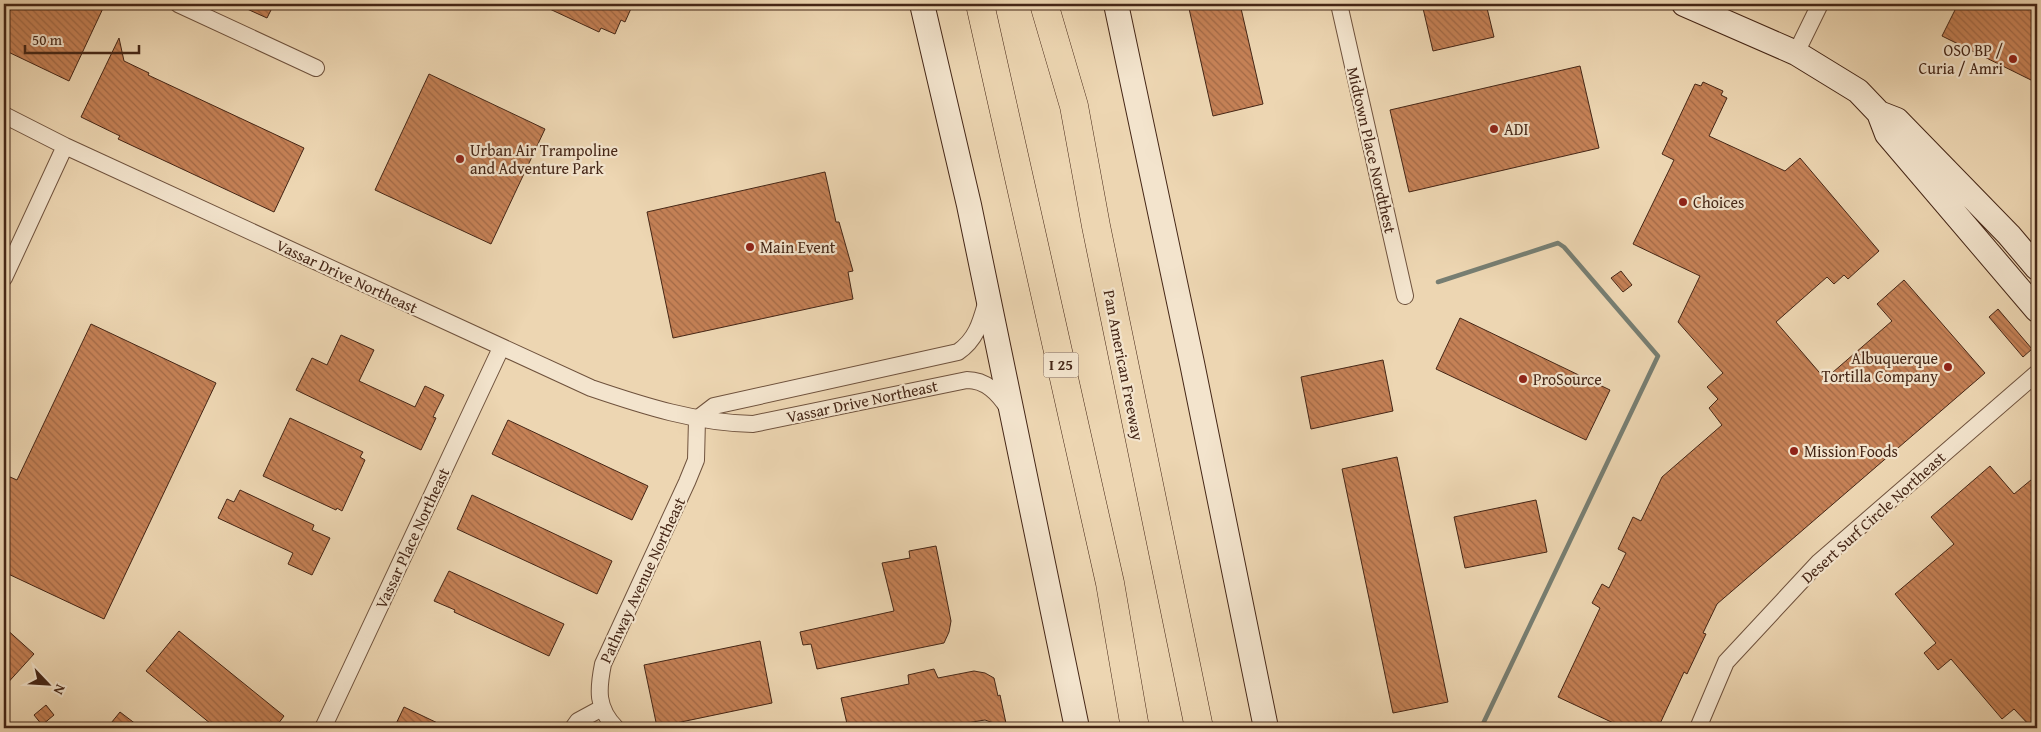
<svg xmlns="http://www.w3.org/2000/svg" width="2041" height="732" font-family="'Gentium Book Plus',serif">
<defs>
<pattern id="building-back-hatch" width="6" height="6" patternUnits="userSpaceOnUse" patternTransform="scale(1.25)"><rect width="6" height="6" fill="#c58156"/><path d="M-1 5l2 2M0 0l6 6M5-1l2 2" fill="none" stroke="#a26946"/></pattern>
</defs>
<rect width="100%" height="100%" fill="#edd6b2"/>
<filter id="stains"><feTurbulence type="fractalNoise" baseFrequency=".004" numOctaves="4"/><feColorMatrix values="0 0 0 0 .2 0 0 0 0 .09 0 0 0 0 .02 0 0 0 .5 -.17"/></filter>
<radialGradient id="worn" r=".72"><stop offset=".6" stop-color="#630" stop-opacity="0"/><stop offset="1" stop-color="#630" stop-opacity=".3"/></radialGradient>
<g fill="none" stroke-linecap="round" stroke-linejoin="round">
<path stroke="#777e72" stroke-width="4.5" d="M1438 282 1558 243 1564 247 1658 356 1481 728"/>
</g>
<path fill="url(#building-back-hatch)" stroke="#452616" d="M13 4H105L69 81 4 50V23Z
M236 4H274L267 18Z
M539 4H633L625 22 621 20 615 34 601 28 599 32Z
M1188 4H1240L1263 104 1213 116Z
M1422 4H1486L1494 37 1433 51Z
M1958 4H2037V83L1942 36Z
M119 38 124 61 149 73 148 75 304 148 274 212 118 139 120 136 81 117Z
M1580 66 1599 148 1409 192 1390 110Z
M429 74 545 129 491 244 375 190Z
M1703 82 1723 91 1721 95 1727 98 1709 136 1785 171 1800 158 1879 251 1848 279 1844 275 1834 284 1827 277 1776 322 1825 379 1892 321 1877 304 1904 280 1985 373 1717 604 1703 633 1706 634 1687 674 1684 672 1658 728H1624L1558 697 1600 608 1592 603 1602 584 1609 588 1626 553 1618 549 1633 517 1641 521 1662 477 1722 425 1709 408 1718 399 1707 387 1723 373 1678 322 1700 276 1633 244 1674 160 1662 154 1695 84 1701 86Z
M825 172 836 222H839L853 271 848 272 853 299 673 338 647 212Z
M1621 271 1632 285 1623 292 1611 278Z
M1998 309 2032 349 2023 357 1989 317Z
M1460 318 1610 390 1586 440 1436 369Z
M91 324 216 383 104 619 4 572V508L9 498 4 495V490L10 477 17 480Z
M341 335 374 350 359 381 415 407 425 386 444 395 433 417 436 418 421 450 296 390 312 358 327 365Z
M1383 360 1393 411 1311 429 1301 377Z
M290 418 363 452 360 457 365 460 342 511 337 508 336 510 263 476Z
M508 420 648 486 632 520 492 454Z
M1397 457 1448 702 1393 713 1342 469Z
M1990 466 2014 494 2037 475V728H2032L2014 709 2002 719 1951 659 1938 670 1924 653 1936 643 1895 594 1954 544 1931 517Z
M240 490 314 525 312 530 330 538 312 575 288 564 293 553 218 518 227 499 234 502Z
M472 495 612 561 597 594 457 529Z
M1536 500 1547 552 1465 568 1454 517Z
M936 546 951 621 949 632 944 643 817 669 811 644 803 645 800 632 894 611 882 563 910 558 909 551Z
M449 571 564 624 549 656 454 612 455 610 434 601Z
M4 627 34 654 4 687Z
M179 631 284 716 275 728H216L146 671Z
M760 641 772 703 657 727 644 665Z
M934 669 938 678 974 671 985 673 994 678 998 696 1000 695 1007 728 985 720 960 724 961 727 954 728H848L841 698 909 684 908 675Z
M46 705 54 715 42 725 34 715Z
M404 707 448 728H394Z
M120 712 141 728H107Z"/>
<g fill="none" stroke-linecap="round" stroke-linejoin="round">
<g stroke="#6f523d" stroke-width="18">
<path id="street" d="M178 4 316 68
M1339 4 1405 296
M1796 53 1820 4
M4 115 65 146 591 388C644 406 697 423 753 424L967 380C986 380 998 393 1008 408
M4 278 65 146
M697 419 714 406 958 352C977 339 981 321 987 300
M323 728 501 348
M573 728 578 721 602 708
M616 728C596 708 598 689 603 664L687 482 696 460 697 419
M1698 728 1726 662 1819 562 2037 373"/>
</g>
<g stroke="#452616" stroke-width="26">
<path id="secondary" d="M922 4 969 205 1077 728
M1116 4 1192 363 1266 728
M1684 4 1796 53 1858 91 1879 113 1887 134 2037 310
M1879 113 1897 120 2009 235 2037 268"/>
</g>
<g stroke="#452616" stroke-width="29">
<path id="highway" d="M980 4 1110 583 1135 728
M1044 4 1074 106 1096 226 1199 728"/>
</g>
<use href="#street" stroke="#f3e4cd" stroke-width="16"/>
<use href="#secondary" stroke="#f3e4cd" stroke-width="24"/>
<use href="#highway" stroke="#edd6b2" stroke-width="28"/>
</g>
<g fill="#8f2418" stroke="#f3e4cd" stroke-width="2">
<circle cx="2013" cy="59" r="5"/>
<circle cx="1494" cy="129" r="5"/>
<circle cx="460" cy="159" r="5"/>
<circle cx="1683" cy="202" r="5"/>
<circle cx="750" cy="247" r="5"/>
<circle cx="1948" cy="367" r="5"/>
<circle cx="1523" cy="379" r="5"/>
<circle cx="1794" cy="451" r="5"/>
</g>
<g text-anchor="middle" stroke-width="4.5" stroke-linejoin="round" paint-order="stroke">
<rect fill="#f3e4cd" stroke="#795f4d" stroke-width="1" x="1043.5" y="352.5" width="35" height="25" rx="4"/>
<g font-size="15" font-weight="bold" fill="#452616">
<text x="1061" y="370">I 25</text>
</g>
<g font-size="16" fill="#452616" stroke="#f3e4cd" text-anchor="start">
<text x="2003" y="56" text-anchor="end">OSO BP /<tspan x="2003" dy="18">Curia / Amri</tspan></text>
<text x="1504" y="135">ADI</text>
<text x="470" y="156">Urban Air Trampoline<tspan x="470" dy="18">and Adventure Park</tspan></text>
<text x="1693" y="208">Choices</text>
<text x="760" y="253">Main Event</text>
<text x="1938" y="364" text-anchor="end">Albuquerque<tspan x="1938" dy="18">Tortilla Company</tspan></text>
<text x="1533" y="385">ProSource</text>
<text x="1804" y="457">Mission Foods</text>
</g>
<g font-size="16" fill="#452616" stroke="#f3e4cd">
<text transform="translate(1372 150) rotate(77)" y="6">Midtown Place Nordthest</text>
<text transform="translate(347 276) rotate(25)" y="6">Vassar Drive Northeast</text>
<text transform="translate(1124 365) rotate(79)" y="6">Pan American Freeway</text>
<text transform="translate(862 401) rotate(-12)" y="6">Vassar Drive Northeast</text>
<text transform="translate(1873 517) rotate(-42)" y="6">Desert Surf Circle Northeast</text>
<text transform="translate(412 538) rotate(-65)" y="6">Vassar Place Northeast</text>
<text transform="translate(642 580) rotate(-65)" y="6">Pathway Avenue Northeast</text>
</g>
</g>
<rect width="2041" height="732" fill="none" stroke="#edd6b2" stroke-width="20"/>
<rect x="5" y="5" width="2031" height="722" fill="none" stroke="#452616" stroke-width="2.5"/>
<rect x="10" y="10" width="2021" height="712" fill="none" stroke="#452616"/>
<g transform="translate(48 684) rotate(115)" stroke="#f3e4cd" stroke-width="4" paint-order="stroke">
<path d="M0-4L9 19L0 12L-9 19Z" fill="#452616"/>
<text y="-8" font-size="14" font-weight="bold" text-anchor="middle" fill="#452616">N</text>
</g>
<path d="M25 45v8h114v-8" fill="none" stroke="#452616" stroke-width="2.5"/>
<text x="32" y="45" font-size="15" fill="#452616" stroke="#f3e4cd" stroke-width="4" paint-order="stroke">50 m</text>
<rect width="100%" height="100%" filter="url(#stains)"/>
<rect width="100%" height="100%" fill="url(#worn)"/>
</svg>
